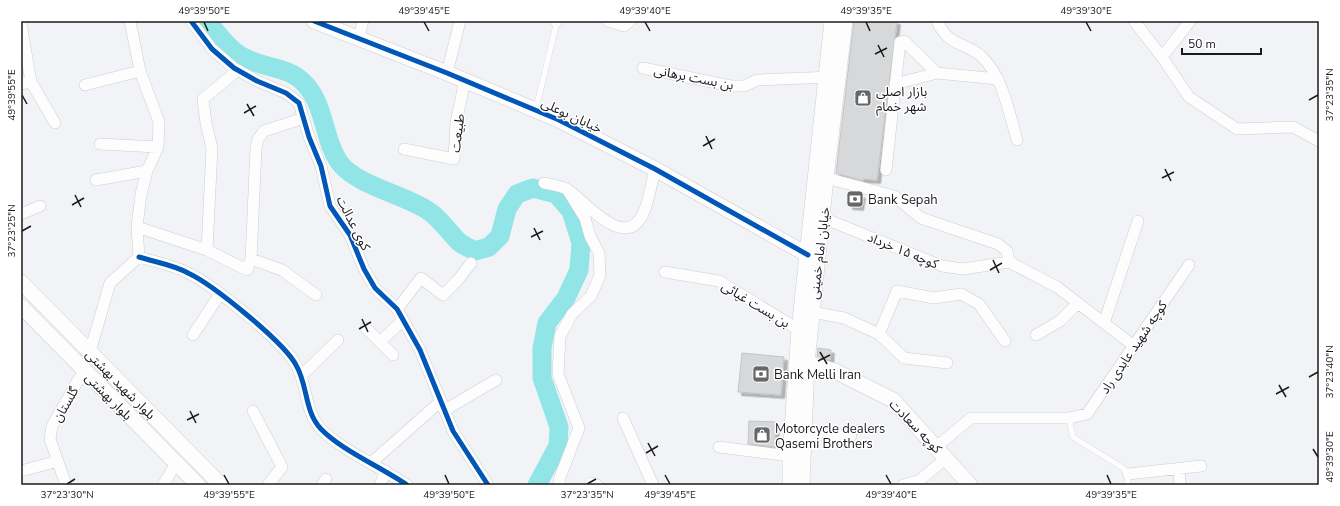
<svg xmlns="http://www.w3.org/2000/svg" width="1340" height="506" font-family="'Nunito Sans','Noto Sans Arabic',sans-serif">
<defs>
<filter id="shadow"><feDropShadow dx="3.5" dy="3.5" stdDeviation="0" flood-color="#0004"/></filter>
</defs>
<rect width="100%" height="100%" fill="#f1f3f6"/>
<g fill="none" stroke-linecap="round" stroke-linejoin="round">
<path stroke="#92e5e6" stroke-width="19" d="M207 21C216 31 226 46 238 54 257 68 285 65 302 81 326 103 322 137 339 162 356 186 407 195 430 212 441 220 449 232 459 242 464 246 470 248 475 251L489 247 500 236 507 209 517 194 533 188 556 194 571 211 581 243 579 270 566 298 547 323 542 348V378L559 427 558 446 537 485"/>
</g>
<path fill="#d7d8d9" stroke="#c3c4c6" filter="url(#shadow)" d="M854 21H897L877 180 863 179V181L836 173Z
M850 192 862 195 860 207 849 206Z
M818 348 831 350 830 360 817 356Z
M742 353 784 357 781 395 738 392Z
M749 421 776 422 775 447 748 444Z"/>
<g fill="none" stroke-linecap="round" stroke-linejoin="round">
<g stroke="#cdced0" stroke-width="6">
<path id="lane" d="M536 109 557 21
M1069 418 1073 437 1123 468 1128 474 1127 485"/>
</g>
<g stroke="#cdced0" stroke-width="12">
<path id="street" d="M130 21 140 71 159 122 158 147 147 171 141 194 137 227 139 257
M191 21 212 49 234 68 257 81 286 93 299 103 309 137 321 166 330 206 350 235 364 269 375 288 397 309 420 350 453 431 488 485
M555 21H557
M608 21 624 26 630 21
M937 21C949 47 963 41 981 56 1003 76 1009 113 1017 140
M1134 21 1162 57 1189 97 1237 129 1293 127 1319 141
M21 24 31 82 55 123
M359 37 363 21
M1162 57 1190 21
M643 68 731 86H744L757 80 833 77
M447 73 460 21
M21 84 31 82
M895 84 937 73 998 79
M85 85 140 71
M100 144 158 147
M404 149 454 159 456 123 465 80
M886 170 900 42 904 41 937 73
M826 178 894 196 921 218 998 244 1007 251 1009 262
M96 180 147 171
M544 183C552 185 562 186 568 190 585 201 623 250 642 216 648 206 652 181 655 169
M21 214 40 206
M823 218 942 266 963 269 1009 262
M137 227 207 250 247 270 251 259 256 148 258 139 264 131 304 118
M207 250 212 148 206 123 203 99 238 70
M139 257C155 262 174 265 188 273 212 284 284 342 296 365 308 385 304 411 321 429 341 450 381 467 407 485
M251 259 282 270 316 295
M1009 262 1057 287 1134 346
M665 272 719 281 799 330
M397 309 421 278 443 295 458 280 471 263
M812 312 844 318 879 334 897 291 934 298 961 294 979 304 1005 341
M1104 323 1138 221
M366 328 393 355
M879 334 904 358 947 363
M193 335 220 294
M1036 335 1060 321 1078 303
M380 342 403 320
M90 352 110 283 139 257
M301 376 338 340
M445 410 496 380
M253 411 282 467 268 485
M623 418 653 485
M803 434 851 436
M719 447 790 456
M936 447 971 418H1069L1087 414 1189 265
M371 463 441 401
M1179 468 1180 485
M21 471 58 461
M1128 474 1201 466
M591 483 597 485
M66 485 50 439 52 426 84 370
M163 485 176 463
M322 485 326 479
M380 485 386 471
M560 485 559 480 579 428 558 374 560 336 572 314 591 296 600 275 599 253 590 236 585 218 567 189
M903 485 920 480 946 458"/>
</g>
<g stroke="#cdced0" stroke-width="16">
<path id="secondary" d="M314 21 447 73 559 120 655 169 808 255
M21 282 221 485
M21 306 198 485
M807 363 835 371 893 400 970 485
M790 485V456L799 330 832 21
M802 485 807 363 826 178 845 21"/>
</g>
<use href="#lane" stroke="#fdfdfe" stroke-width="5.5"/>
<use href="#street" stroke="#fdfdfe" stroke-width="11"/>
<use href="#secondary" stroke="#fdfdfe" stroke-width="15"/>
<g stroke="#fff" stroke-width="8">
<path id="cycleway" d="M191 21 212 49 234 68 257 81 286 93 299 103 309 137 321 166 330 206 350 235 364 269 375 288 397 309 420 350 453 431 488 485
M314 21 447 73 559 120 655 169 808 255
M139 257C155 262 174 265 188 273 212 284 284 342 296 365 308 385 304 411 321 429 341 450 381 467 407 485"/>
</g>
<use href="#cycleway" stroke="#0057b8" stroke-width="5"/>
</g>
<path fill="none" stroke="#1a1b1d" stroke-width="1.5" d="M204 22 208 31M424 22 429 31M645 22 650 31M866 22 870 31M1086 22 1091 31M878 45 884 57M875 54 887 48M22 95 27 104M1309 100 1318 95M247 104 254 116M244 113 256 106M706 136 712 149M703 146 715 139M1165 169 1171 181M1162 178 1174 172M75 195 81 207M72 205 84 198M534 228 540 240M22 231 31 226M531 237 543 231M993 260 999 273M990 270 1002 263M362 319 368 332M359 329 371 322M820 352 827 364M818 361 830 355M1309 377 1318 372M1279 385 1286 397M1276 394 1289 387M190 411 196 423M187 420 199 414M648 443 655 456M1313 449 1318 457M646 453 658 446M224 475 229 484M445 475 449 484M665 475 670 484M886 475 891 484M1107 475 1111 484M67 484 75 479M587 484 596 479"/>
<defs>
<g id="shop-square" transform="scale(0.9)"><rect x="-9" y="-9" width="18" height="18" rx="4" fill="#656769" stroke="#fff"/><path d="M-5-2.5h2.3a2.7 3.5 0 0 1 5.4 0H5L5.5 6h-11ZM-1.5-2.5h3a1.5 2.3 0 0 0-3 0Z" fill="#fff"/></g>
<g id="bank-square" transform="scale(0.9)"><rect x="-9" y="-9" width="18" height="18" rx="4" fill="#656769" stroke="#fff"/><path d="M-6-4H6V4H-6ZM0-2.3a2.3 2.3 0 1 0 0 4.6a2.3 2.3 0 1 0 0-4.6Z" fill="#fff"/></g>
</defs>
<g fill-rule="evenodd">
<use href="#shop-square" x="863" y="98"/>
<use href="#bank-square" x="855" y="199"/>
<use href="#bank-square" x="761" y="374"/>
<use href="#shop-square" x="762" y="435"/>
</g>
<g text-anchor="middle" stroke-width="3" stroke-linejoin="round" paint-order="stroke">
<g font-size="13" fill="#1a1b1d" stroke="#fff">
<text transform="translate(694 77) rotate(11)" y="5">بن بست برهانی</text>
<text transform="translate(572 115) rotate(25)" y="5">خیابان بوعلی</text>
<text transform="translate(457 133) rotate(-83)" y="5">طبيعت</text>
<text transform="translate(354 223) rotate(63)" y="5">کوی عدالت</text>
<text transform="translate(903 250) rotate(22)" y="5">کوچه ۱۵ خرداد</text>
<text transform="translate(819 253) rotate(-83)" y="5">خیابان امام خمینی</text>
<text transform="translate(756 304) rotate(31)" y="5">بن بست غیاثی</text>
<text transform="translate(1133 347) rotate(-56)" y="5">کوچه شهید عابدی راد</text>
<text transform="translate(121 384) rotate(45)" y="5">بلوار شهید بهشتی</text>
<text transform="translate(109 396) rotate(45)" y="5">بلوار بهشتی</text>
<text transform="translate(65 404) rotate(-60)" y="5">گلستان</text>
<text transform="translate(916 426) rotate(46)" y="5">کوچه سعادت</text>
</g>
<g font-size="13" fill="#1a1b1d" stroke="#fff" text-anchor="start">
<text x="876" y="96">بازار اصلی<tspan x="876" dy="15">شهر خمام</tspan></text>
<text x="868" y="204">Bank Sepah</text>
<text x="774" y="379">Bank Melli Iran</text>
<text x="775" y="433">Motorcycle dealers<tspan x="775" dy="15">Qasemi Brothers</tspan></text>
</g>
</g>
<rect width="1340" height="506" fill="none" stroke="#ffffff" stroke-width="44"/>
<path d="M1182 48v6h79v-6" fill="none" stroke="#1a1b1d" stroke-width="2"/>
<text x="1188" y="48" font-size="12" fill="#1a1b1d" stroke="#ffffff" stroke-width="3" paint-order="stroke">50 m</text>
<rect x="22" y="22" width="1296" height="462" fill="none" stroke="#1a1b1d" stroke-width="1.5"/>
<g font-size="10" text-anchor="middle" fill="#1a1b1d">
<text x="204" y="14">49°39'50"E</text>
<text x="424" y="14">49°39'45"E</text>
<text x="645" y="14">49°39'40"E</text>
<text x="866" y="14">49°39'35"E</text>
<text x="1086" y="14">49°39'30"E</text>
<text transform="translate(1329 95) rotate(-90)" y="4">37°23'35"N</text>
<text transform="translate(11 95) rotate(-90)" y="4">49°39'55"E</text>
<text transform="translate(11 231) rotate(-90)" y="4">37°23'25"N</text>
<text transform="translate(1329 372) rotate(-90)" y="4">37°23'40"N</text>
<text transform="translate(1329 457) rotate(-90)" y="4">49°39'30"E</text>
<text x="67" y="498">37°23'30"N</text>
<text x="229" y="498">49°39'55"E</text>
<text x="449" y="498">49°39'50"E</text>
<text x="587" y="498">37°23'35"N</text>
<text x="670" y="498">49°39'45"E</text>
<text x="891" y="498">49°39'40"E</text>
<text x="1111" y="498">49°39'35"E</text>
</g>
</svg>
